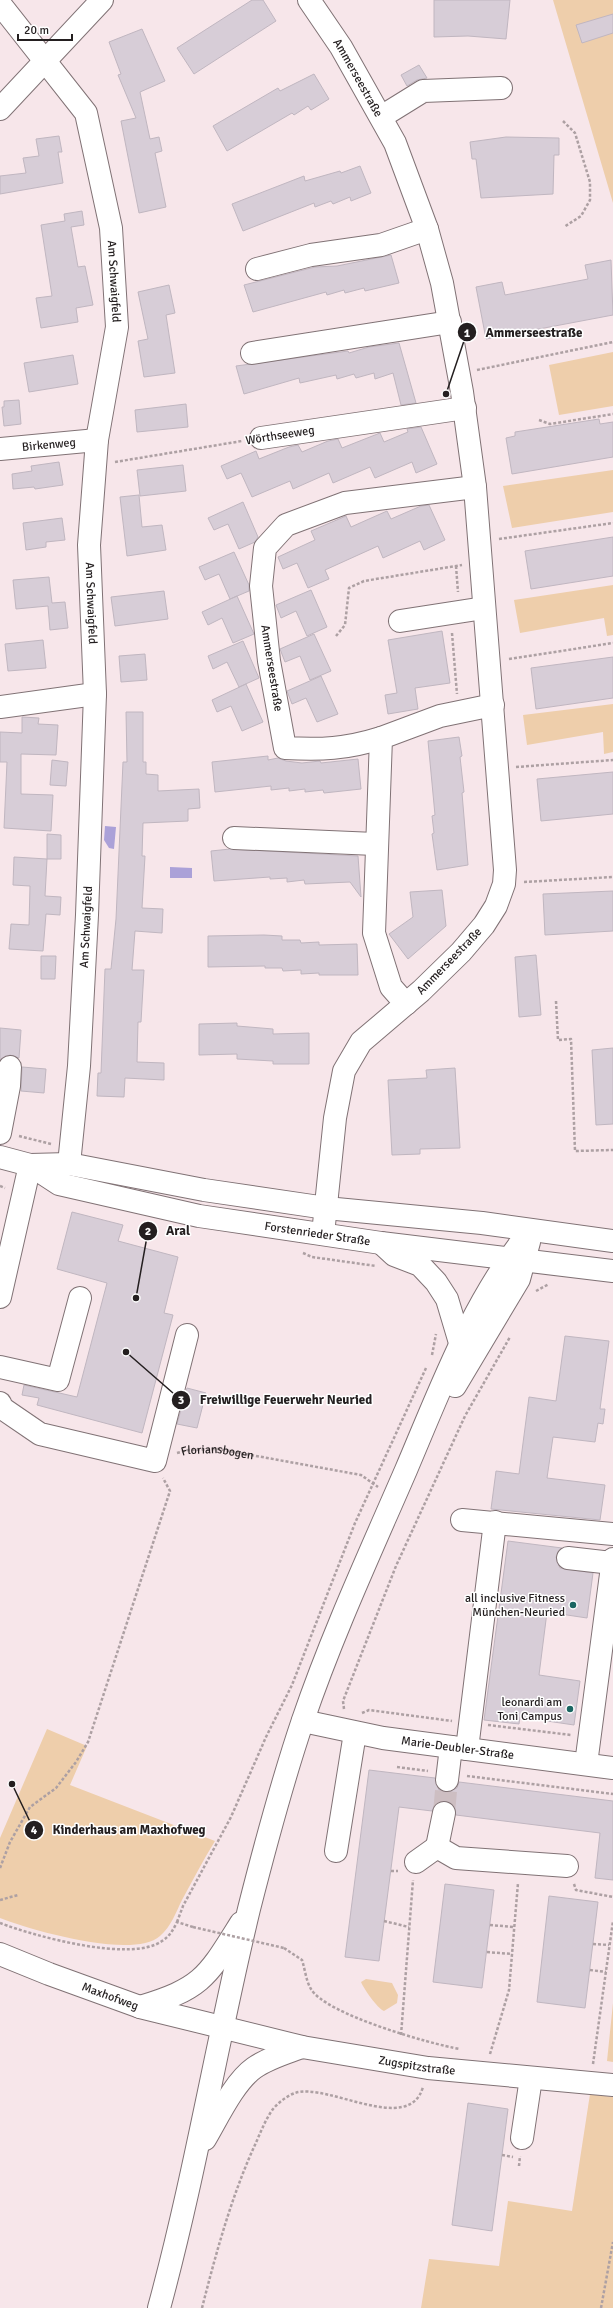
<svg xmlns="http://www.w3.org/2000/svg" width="613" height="2308" font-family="Signika,sans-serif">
<rect width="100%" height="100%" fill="#f7e6ea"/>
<path fill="#eeceab" d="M553 0H613V203Z
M613 352V406L559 415 549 365Z
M613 470V512L512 528 503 486Z
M613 585V635L607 636 604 618 520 633 514 600Z
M613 704V752L604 754 603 732 527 745 523 715Z
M47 1729 87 1746 70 1785 215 1841C203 1860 193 1880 182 1900 176 1912 171 1927 160 1936 133 1960 31 1930 0 1918V1838Z
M366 1979 392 1983 398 1995 397 2003 384 2011C377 2008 364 1989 361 1982Z
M613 2003V2062L607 2061Z
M590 2094 613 2097V2308H421L429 2259 499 2266 508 2201 572 2211Z"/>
<path fill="#aba1d8" d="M105 826 116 827 114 849 109 848 104 840Z
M170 867 192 868V878H170Z"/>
<path fill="#d7cdd7" stroke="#c0b6c0" d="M252 0H263L276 21 194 74 177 48Z
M434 0H510L506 39 468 36 434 37Z
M613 14V33L582 43 576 25Z
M142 29 165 81 140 92 150 139 159 137 162 151 155 153 166 207 139 213 121 121 136 118 118 75 121 74 109 42Z
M419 65 427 78 417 80 407 86 401 75Z
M314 74 329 99 311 110 308 106 294 115 292 113 227 151 213 126 278 88 280 91Z
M59 136 62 152H58L63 183 0 194V176L26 173 23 158 39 156 36 139Z
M506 137 559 138V155H554L553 194 481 198 476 159H472L470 142Z
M360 166 371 193 351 201 350 197 333 204 331 201 315 207 314 203 243 231 232 204 304 176 305 181 340 171 341 173Z
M82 211 84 225 71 227 78 267 85 266 93 305 76 308 78 322 41 328 36 298 52 296 41 225 65 221 64 214Z
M391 255 399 283 365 291 364 288 345 293 344 290 327 295 326 292 253 312 244 285 315 267 337 266Z
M611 260 613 315 486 339 476 287 502 282 505 295 588 279 585 265Z
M169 285 175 313 166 315 175 373 144 377 138 341 148 339 138 292Z
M399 343 416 403 401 405 393 373 375 379 374 373 356 378 354 374 337 379 336 375 300 383 299 378 244 394 236 366 348 351 349 353 369 347Z
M73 355 78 384 29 392 24 363Z
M19 400 21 424 4 426 2 407H4V401Z
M186 404 188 427 137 432 135 410Z
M599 419 600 424 613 422V457L512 474 506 438 515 436V432Z
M421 427 437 464 416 473 412 462 375 478 370 467 333 483 329 473 293 489 290 481 252 497 241 473 227 479 221 466 256 451 259 459 289 447 298 445 302 452 328 441 338 439 342 448 380 433 384 442 408 432 407 429Z
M59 462 63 485 35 489 34 487 13 489 12 474 32 471 31 466Z
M183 465 186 491 140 496 137 470Z
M139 495 142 527 162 525 166 550 127 556 120 497Z
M243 502 258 537 255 542 239 549 228 524 214 530 208 518Z
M429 505 445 540 424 550 420 541 383 558 378 546 325 570 329 579 308 588 297 563 283 569 278 557 315 540 311 531 346 516 351 527 387 511 391 519 421 506Z
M62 518 65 540 46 542V547L26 550 23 523Z
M613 537V576L531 589 525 551Z
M234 552 249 585V591L230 599 219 574 205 580 199 567Z
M49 577 52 603 65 602 68 628 50 630 48 606 16 609 13 580Z
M311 590 327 627 307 636 296 611 281 618 276 605Z
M164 591 168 619 115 626 111 597Z
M237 596 254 634 233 643 222 618 208 625 202 612Z
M442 631 450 683 415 688 418 709 388 714 385 695 397 693 388 640Z
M314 634 331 671 310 680 300 656 285 662 280 649Z
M43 640 46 668 8 671 5 644Z
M243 641 259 678 239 687 227 662 213 669 208 656Z
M145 654 147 680 121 682 119 656Z
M613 657V698L536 709 531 668Z
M321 676 338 714 317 722 306 698 292 704 287 691Z
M246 684 263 722 242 731 231 706 217 712 212 700Z
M126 712H143V762H146V774L158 775V791L199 789 200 808 188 809V821L143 823 142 856H145L142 908 163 909 162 933 135 931 132 970H144L141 1022H138L137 1062 164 1063V1080L125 1078 124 1097 97 1096 98 1073H101L105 969H111L116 919 123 762H127Z
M22 717 39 718 38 724 58 725 56 755 21 754V794L53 795 51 831 4 828 7 762H0V732L22 733Z
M459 737 462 756 460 757 464 792 462 793 468 865 437 870 432 834 434 833 432 816 435 815 428 741Z
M268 756V760L278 758 286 761 302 763 320 761 321 763 358 759 361 789 324 793 323 790 305 792V789L289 791V788L271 790V786L215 792 212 762Z
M52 760 68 762 66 786 50 785Z
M613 772V814L541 821 537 779Z
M47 834 61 835V859H47Z
M230 849 358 856 361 897 350 882 305 884 304 880 287 882V878L270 879V877L214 881 211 851Z
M14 857 47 859 45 896 61 897 60 915 46 914 43 951 9 949 11 924 29 925 30 886 13 885Z
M442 890 446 926 408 959 389 934 413 917 410 892Z
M613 891V931L545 935 543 894Z
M264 935 282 936V940H300L301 943 319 942V945L357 944 358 975H319V973L301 974V970L283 971 282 968H265V966L208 967V936Z
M536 955 541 1015 519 1017 515 957Z
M41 956H56L55 979H41Z
M237 1023V1026L273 1029V1034L309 1033V1064H273V1061L237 1059V1054L199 1055V1024Z
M0 1028 21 1030 19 1058 10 1055 0 1060Z
M613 1048V1124L596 1125 592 1050Z
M22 1067 46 1069 44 1093 21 1091Z
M455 1068 460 1148 420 1149V1154L392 1155 388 1080 427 1078 426 1070Z
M72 1212 123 1225 118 1241 178 1257 164 1313 173 1315 142 1433 37 1405 39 1398 22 1395 24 1385 77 1397 107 1283 57 1269Z
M565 1336 609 1341 600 1409H605L603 1424 598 1423 595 1442 553 1437 547 1478 605 1485 600 1520 491 1509 496 1471 519 1474 529 1397 556 1401Z
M187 1388 206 1393 197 1428 177 1424Z
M508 1541 562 1548 556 1557 560 1568 593 1573 587 1618 547 1612 539 1675 580 1681 574 1725 520 1717 519 1724 484 1720Z
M369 1770 435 1778 439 1790 446 1792 457 1788 459 1782 613 1801V1880L595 1878 600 1833 456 1815 453 1804 446 1801 435 1804 432 1811 399 1807 379 1961 345 1957Z
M445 1884 494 1890 482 1988 433 1982Z
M549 1896 598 1902 585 2008 537 2002Z
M468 2103 508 2109 492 2231 452 2225Z"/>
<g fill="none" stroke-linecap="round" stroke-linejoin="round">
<path stroke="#cdbec2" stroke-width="22" stroke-dasharray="22 11" stroke-linecap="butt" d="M444 1813 447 1780"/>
<g stroke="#807275" stroke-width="24">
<g id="minor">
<path id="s2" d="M309 0 341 47 395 143 427 229 442 283 462 392 475 487 505 870 504 884 496 906 484 925 461 952 421 991 361 1042 344 1071 335 1118 323 1234"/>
<path id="s3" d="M0 4 86 113 111 228 117 327 97 440 89 545 95 694 87 915 79 1066 69 1164"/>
<path d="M0 109 102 0"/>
<path d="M381 117 423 91 501 88"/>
<path d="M257 269 311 255 381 245 427 229"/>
<path d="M252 353 450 322"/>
<path d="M261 438 465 408"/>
<path id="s4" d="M0 449 97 440"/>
<path d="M400 621 484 608"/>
<path d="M0 707 95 694"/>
<path d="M381 738C346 749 321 750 285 748L269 661 261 586 265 548 286 525 345 503 475 487"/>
<path d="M234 838 375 844"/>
<path d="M406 1004 391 987 374 933 381 738 440 716 493 705"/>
<path d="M0 1133 9 1086 10 1067"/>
<path d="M381 1243 394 1255 420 1265 436 1282 447 1299 461 1346"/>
<path d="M0 1297 30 1165"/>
<path d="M0 1367 58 1380 80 1298"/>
<path d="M455 1386 519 1279 529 1242"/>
<path d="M0 1403 2 1408 40 1434 155 1461 187 1335"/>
<path d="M462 1520 613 1534"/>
<path d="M568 1558 612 1563"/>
<path id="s5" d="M303 1721 383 1738 613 1768"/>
<path d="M467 1749 495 1522"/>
<path d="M586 1764 613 1559"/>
<path d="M447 1780 451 1747"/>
<path d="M437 1847 444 1813"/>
<path d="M336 1851 355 1733"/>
<path d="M416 1862 437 1847 456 1858 567 1866"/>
<path id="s6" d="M0 1954 49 1974 140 2007 302 2047 428 2068 613 2085"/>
<path d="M140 2007C203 1988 207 1977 241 1923"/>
<path d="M522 2138 531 2078"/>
<path d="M205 2139C217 2119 234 2082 254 2068 268 2058 286 2053 302 2047"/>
<path d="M159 2308C195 2176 217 2041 249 1909 265 1846 282 1782 303 1720 332 1635 370 1553 406 1470 441 1388 473 1300 530 1231"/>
</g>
</g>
<g stroke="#807275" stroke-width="24">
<g id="major">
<path d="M0 1157 30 1165 69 1164 204 1190 326 1208 482 1223 613 1241"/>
<path id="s7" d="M30 1165 59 1184 199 1216 381 1243 613 1271"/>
</g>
</g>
<g stroke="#ada0a3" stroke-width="2.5" stroke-dasharray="3 2" stroke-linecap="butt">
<path d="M563 121 575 133 590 182V200L581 216 564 227"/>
<path d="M477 370 613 342"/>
<path d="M539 420 550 424 613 414"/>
<path d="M115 462 242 441"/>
<path d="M499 539 613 523"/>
<path d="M456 566 458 592"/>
<path d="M452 633 457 694"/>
<path d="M336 636 345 625 349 588 364 581 462 565"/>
<path d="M509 659 613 643"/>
<path d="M516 767 613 760"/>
<path d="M524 882 613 877"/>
<path d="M556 1001 558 1040 571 1039 575 1151 613 1150"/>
<path d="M19 1136 51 1144"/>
<path d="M0 1186 5 1188"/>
<path d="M303 1253 312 1257 376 1266"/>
<path d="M536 1291 549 1284"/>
<path d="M432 1355 436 1334"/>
<path id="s1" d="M177 1453 188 1450 218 1449 361 1475 378 1487"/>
<path d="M344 1709 343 1701 396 1566 465 1416 510 1337"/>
<path d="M362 1713 369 1710 452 1721"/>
<path d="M488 1725 571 1735"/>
<path d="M397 1767 428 1771"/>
<path d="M467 1776 613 1794"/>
<path d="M0 1868 10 1842 30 1807 56 1788 76 1762 88 1742 170 1491 163 1478"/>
<path d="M391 1871H398"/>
<path d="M574 1884 576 1890 613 1897"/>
<path d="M0 1900 18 1895"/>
<path d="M384 1921 409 1927"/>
<path d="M177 1922 183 1906 231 1817 266 1737 292 1685 355 1523 426 1368"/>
<path d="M0 1923C34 1936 131 1963 162 1941 170 1936 173 1930 177 1922L193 1927"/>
<path d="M490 1925 514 1927"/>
<path d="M593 1944 609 1945"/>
<path d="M284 1948 302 1960C305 1969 306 1981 311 1989 325 2014 430 2044 460 2049"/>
<path d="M487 1952 512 1954"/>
<path d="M590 1970 606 1972"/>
<path d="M401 2035 413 1880"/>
<path d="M490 2054 509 1990 518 1883"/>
<path d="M593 2064 613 1921"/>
<path d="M502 2155 513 2157"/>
<path d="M519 2166 520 2156"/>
<path d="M202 2308C216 2253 231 2198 254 2147 260 2134 265 2120 273 2109 279 2102 287 2096 295 2093 327 2082 409 2136 423 2087"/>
<path d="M601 2308 613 2242"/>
</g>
<use href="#minor" stroke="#fff" stroke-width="22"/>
<use href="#major" stroke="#fff" stroke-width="22"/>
<path stroke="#ada0a3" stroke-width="2.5" stroke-dasharray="3 2" stroke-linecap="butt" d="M193 1927 284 1948"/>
</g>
<g fill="#1a6662" stroke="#fff" stroke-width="1.5">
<circle cx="573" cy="1605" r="4"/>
<circle cx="570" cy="1709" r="4"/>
</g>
<g text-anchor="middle" stroke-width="3" stroke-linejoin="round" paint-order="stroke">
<g font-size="12" fill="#241f20" stroke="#fff">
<text dy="4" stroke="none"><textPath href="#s2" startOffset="92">Ammerseestraße</textPath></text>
<text dy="4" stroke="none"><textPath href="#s3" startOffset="310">Am Schwaigfeld</textPath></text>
<text transform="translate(280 435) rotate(-9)" y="4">Wörthseeweg</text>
<text dy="4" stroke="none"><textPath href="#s4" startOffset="49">Birkenweg</textPath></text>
<text dy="4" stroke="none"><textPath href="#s3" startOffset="634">Am Schwaigfeld</textPath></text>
<text transform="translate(272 668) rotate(81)" y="4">Ammerseestraße</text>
<text transform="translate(86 927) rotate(-87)" y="4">Am Schwaigfeld</text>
<text transform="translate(449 961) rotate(-46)" y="4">Ammerseestraße</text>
<text dy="4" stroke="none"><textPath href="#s7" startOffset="298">Forstenrieder Straße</textPath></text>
<text dy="4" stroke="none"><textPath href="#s1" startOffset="41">Floriansbogen</textPath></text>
<text dy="4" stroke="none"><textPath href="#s5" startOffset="157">Marie-Deubler-Straße</textPath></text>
<text dy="4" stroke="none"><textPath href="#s6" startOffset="118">Maxhofweg</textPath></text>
<text dy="4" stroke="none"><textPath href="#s6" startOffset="433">Zugspitzstraße</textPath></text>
</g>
<g font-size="12" fill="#241f20" stroke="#fff" text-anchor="end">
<text x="565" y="1602">all inclusive Fitness<tspan x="565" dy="14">München-Neuried</tspan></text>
<text x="562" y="1706">leonardi am<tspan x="562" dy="14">Toni Campus</tspan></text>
</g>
</g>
<path fill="none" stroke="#241f20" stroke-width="1.5" d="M446 394L467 332M136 1298L148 1231M126 1352L181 1400M12 1784L34 1830"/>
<g fill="#241f20" stroke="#fff" stroke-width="1.5">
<circle cx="446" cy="394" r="4"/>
<circle cx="136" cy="1298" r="4"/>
<circle cx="126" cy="1352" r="4"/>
<circle cx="12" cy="1784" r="4"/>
<circle cx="467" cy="332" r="10"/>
<circle cx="148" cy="1231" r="10"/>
<circle cx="181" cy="1400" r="10"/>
<circle cx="34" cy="1830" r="10"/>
</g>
<g font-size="12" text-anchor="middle" font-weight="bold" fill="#fff">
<text x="467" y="337">1</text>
<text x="148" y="1235">2</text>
<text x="181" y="1404">3</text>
<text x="34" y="1834">4</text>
</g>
<g font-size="13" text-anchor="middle" font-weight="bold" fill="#241f20" stroke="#fff" stroke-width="3" stroke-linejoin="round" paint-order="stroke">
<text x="534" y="337">Ammerseestraße</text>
<text x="178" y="1235">Aral</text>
<text x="286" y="1404">Freiwillige Feuerwehr Neuried</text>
<text x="129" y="1834">Kinderhaus am Maxhofweg</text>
</g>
<path d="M18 34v6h54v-6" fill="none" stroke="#241f20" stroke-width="2"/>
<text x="24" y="34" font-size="12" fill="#241f20" stroke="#ffffff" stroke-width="3" paint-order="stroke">20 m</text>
</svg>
